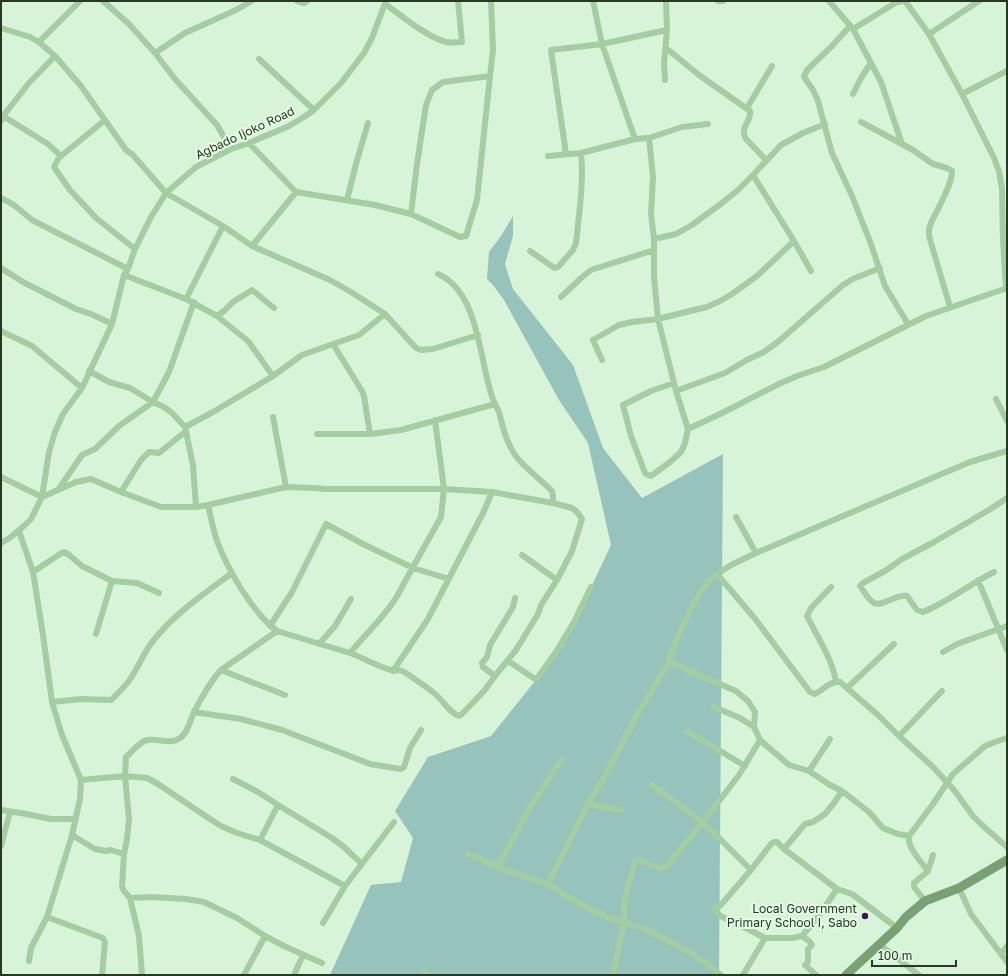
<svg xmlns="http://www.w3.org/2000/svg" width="1008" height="976" font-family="'Golos Text',sans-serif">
<rect width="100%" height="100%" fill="#d7f4d8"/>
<path fill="#96c4bc" d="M513 216V236L505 264 513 289 573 365 603 448 642 498 723 454 719 975H330L371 885 401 882 413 838 395 811 428 757 491 736 564 645 611 545 588 443 559 400 504 300 493 285 487 279 489 252 501 236Z"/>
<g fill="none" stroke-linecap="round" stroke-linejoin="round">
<path stroke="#a5cda2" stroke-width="6" d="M103 1 129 24 155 53 175 79 217 125 231 149
M297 1 304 3 307 1
M593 1 602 44 635 139 649 138 653 177 651 214 654 239V277L658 319 676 391 688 429 685 443 681 452 670 462 651 476 648 475 645 473 631 436 623 405 651 391 674 383
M718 1H723
M829 1 853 29 881 82 902 144 913 150 933 164 947 168 952 171C953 183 936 212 931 223L929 229V236L950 307
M385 4C402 16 427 37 446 42 451 43 457 42 462 42L458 1
M850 26 832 46 807 70 804 77 813 90 818 101 832 153 852 196 871 244 885 286 908 324
M1 28 30 37 39 42 55 56 81 86 126 150 133 155 166 193 223 226 252 246 330 280 351 292 385 314 416 348 421 350 433 349 478 335
M853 29 897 2 905 1 929 34 962 94 994 158 999 171 1002 189 1003 240 1006 289
M929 34 979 1
M39 42 80 1
M666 48 699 75 750 111C752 121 739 127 746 139L766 160
M155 53 185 33 236 10 252 1
M259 59 314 110
M665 80 664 63 667 30 666 1
M853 94 861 78 871 63
M962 94 1007 71
M747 108 772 66
M3 116 48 144 61 156
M105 120 61 156 58 159 54 167 70 190 96 218 135 249
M1 121 3 116 29 83 55 56
M861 122 902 144
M649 138 682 127 708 124
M249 143 296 192 375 205 411 214 460 237 466 236 477 200 490 76 493 50 491 1
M566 154 551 50 602 44 667 30
M548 156 581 153 635 139
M753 175 794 241 811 271
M1 198 14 205 32 220 128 269
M347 200 356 164 368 123
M411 214 417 164 426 105 432 90 443 82 490 76
M654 239 676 234 692 225 722 203 738 190 753 175 781 145 803 133 825 124
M252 246 296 192
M530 251 553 267 555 268 558 267 573 250 576 243C579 214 584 182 581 153
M1 268 23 282 76 309 91 314 112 324
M438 274C477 291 479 353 490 390 491 394 493 400 495 404 496 407 498 409 499 412 502 423 504 434 509 444 517 464 538 476 552 491L553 496V503
M124 275 186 299 217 316 248 341 273 376
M561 297 581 278 591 270 654 250
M186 299 223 226
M217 316 224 311 233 302 252 290 274 308
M1 331 32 346 82 388
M333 344 362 391 364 396 370 434
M602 360 593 340 619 325 632 322 658 319 690 311 707 307 720 301 732 294 757 276 794 241
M89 371 109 382 130 388 153 402 164 407 172 413 185 427 193 465 196 507
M676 391 725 373 747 360 764 352 779 341 843 285 853 279 880 268
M996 399 1007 421
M273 417 286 487
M185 427 213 412 273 376 302 355 359 335 385 314
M688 429 718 415 781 383 797 376 824 367 926 316 1007 288
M317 434H370L401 430 495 404
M1 477 42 497 76 482 91 479 121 492 161 507H196L208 505 286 487 314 488 326 489H444L492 492 553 503 572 508 576 511 582 519 572 551 557 580 541 605 538 614 516 650 495 676 484 691 462 714 459 716C448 712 443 700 434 693 425 686 415 679 406 673 403 671 400 670 397 670 391 671 396 672 391 670 376 666 364 658 350 653L277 631C252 612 228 570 217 541 213 530 211 517 208 505
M58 490 82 455 95 449 119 426 153 402 169 372 194 302
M121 492 141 460 149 452 159 453 186 431
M736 517 756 553
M19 531 33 572 43 635 52 702 62 735 81 780 80 799 72 835 47 917 31 948 29 961
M1 543 11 537 25 525 31 519 42 497 49 452 55 432 63 414 82 388 112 324 124 275 128 269 135 249 151 217 166 193 196 167 231 149 249 143 289 126 304 117 314 110 341 83 364 53 372 38 386 1
M522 555 557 580
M33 572 60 554 64 552 68 554 82 566 112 581 137 583 159 593
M994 572C970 584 948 602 923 612L917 610 907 596C896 594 882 607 874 603 868 600 864 591 860 586L863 583 885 571 902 559 934 542 989 510 1007 498
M717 574 756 620 810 692 815 694C823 690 831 680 840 682L878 715 899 736 933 767 954 790 973 816 982 825 1007 847
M978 580 1007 650
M831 587 811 608 807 616C818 638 831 657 836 681
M270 626 292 592 326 524 365 545 413 568 449 579
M96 634 112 581
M319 644 335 626 351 599
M943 652 957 644 1007 626
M350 653C368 631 391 611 403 585L441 517 444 489 435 420
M508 661 535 679 538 677 556 652 574 622 591 587
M221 670 285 695
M393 671 428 619 484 511 492 492
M495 676 483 667 482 663 487 657 490 645 513 607 515 598
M847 688 894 644
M52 702 81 699 111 700C118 693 126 686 131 678 139 666 144 652 153 641 174 614 205 593 232 573
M714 707 740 718 754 727
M194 712 241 719 282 730 360 760 370 764 401 769 404 767 410 748 421 730
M687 731 745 766
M899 736 942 691
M760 740 789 765 809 771 830 785 842 791 869 812 883 828 898 834 909 836
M809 771 830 739
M233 779 258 792 278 805 332 838 344 847 362 864
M81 780 125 776 147 778 158 784 210 819 221 826 237 833 260 840 345 886
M652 785 703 822 751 870
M588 804 621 810
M1 810 21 813 51 819H76
M72 835 95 849 106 851 111 850 124 854
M260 840 278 805
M1 846 10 812
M784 849 805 824 813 822 825 814 834 803 842 791
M468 854 511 872 548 884 582 905 596 912 613 919 645 929 682 948 705 962 721 975
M498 866 529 809 561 760
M928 871C921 862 907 847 909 836L933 804 953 774 985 746 995 742 1007 738
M548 884 588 804 604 777 637 715 669 662 676 640 693 605 701 591 710 580 717 574 731 565 756 553 944 473 970 462 1007 451
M959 888 971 914 1007 962
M837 889 820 914 802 936 792 938H765L748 929 730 921 719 915 716 911 715 908 720 906 751 870 771 844 774 842H777L784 849 837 889 852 894 897 928
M130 898 152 897 186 899 204 902 237 918 265 936 284 946 322 963
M925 901 914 887V883L928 871 933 855
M47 917 103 938 105 942 102 975
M323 923 345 886 394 822
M802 936 809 941 812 945 808 949V962L805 965 816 975
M879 944 919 975
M1002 953 1007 946
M424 972 430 975
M142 975 139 936 130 898 124 891 122 887 124 854 127 839 129 819 125 776 126 757C132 752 139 742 147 740 158 738 171 745 180 738 188 733 190 720 194 712 202 697 210 682 221 670L277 631
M244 975 265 936
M294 975 303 955
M613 975 624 922V902L630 879 635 862 637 860H640C648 863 658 871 666 867L703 822 739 775 760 740 754 727 755 712 748 701 736 691 669 662
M743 975 765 938"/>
<path stroke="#7aa174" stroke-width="9" d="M846 975 897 928 906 917 925 901 959 888 1007 860"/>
</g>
<circle fill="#3d175c" stroke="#e4fbe5" stroke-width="1.5" cx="865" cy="916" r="4"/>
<g text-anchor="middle" stroke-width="4" stroke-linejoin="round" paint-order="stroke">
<g font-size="12" fill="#293725" stroke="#e4fbe5">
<text transform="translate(245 133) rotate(-25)" y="4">Agbado Ijoko Road</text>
</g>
<g font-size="12" fill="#293725" stroke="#e4fbe5" text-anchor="end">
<text x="857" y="913">Local Government<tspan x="857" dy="14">Primary School I, Sabo</tspan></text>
</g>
</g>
<rect width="1008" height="976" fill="none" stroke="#293725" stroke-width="4"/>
<path d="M872 960v6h84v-6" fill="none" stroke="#293725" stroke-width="2"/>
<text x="878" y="960" font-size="12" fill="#293725" stroke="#e4fbe5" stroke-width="3" paint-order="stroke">100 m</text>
</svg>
